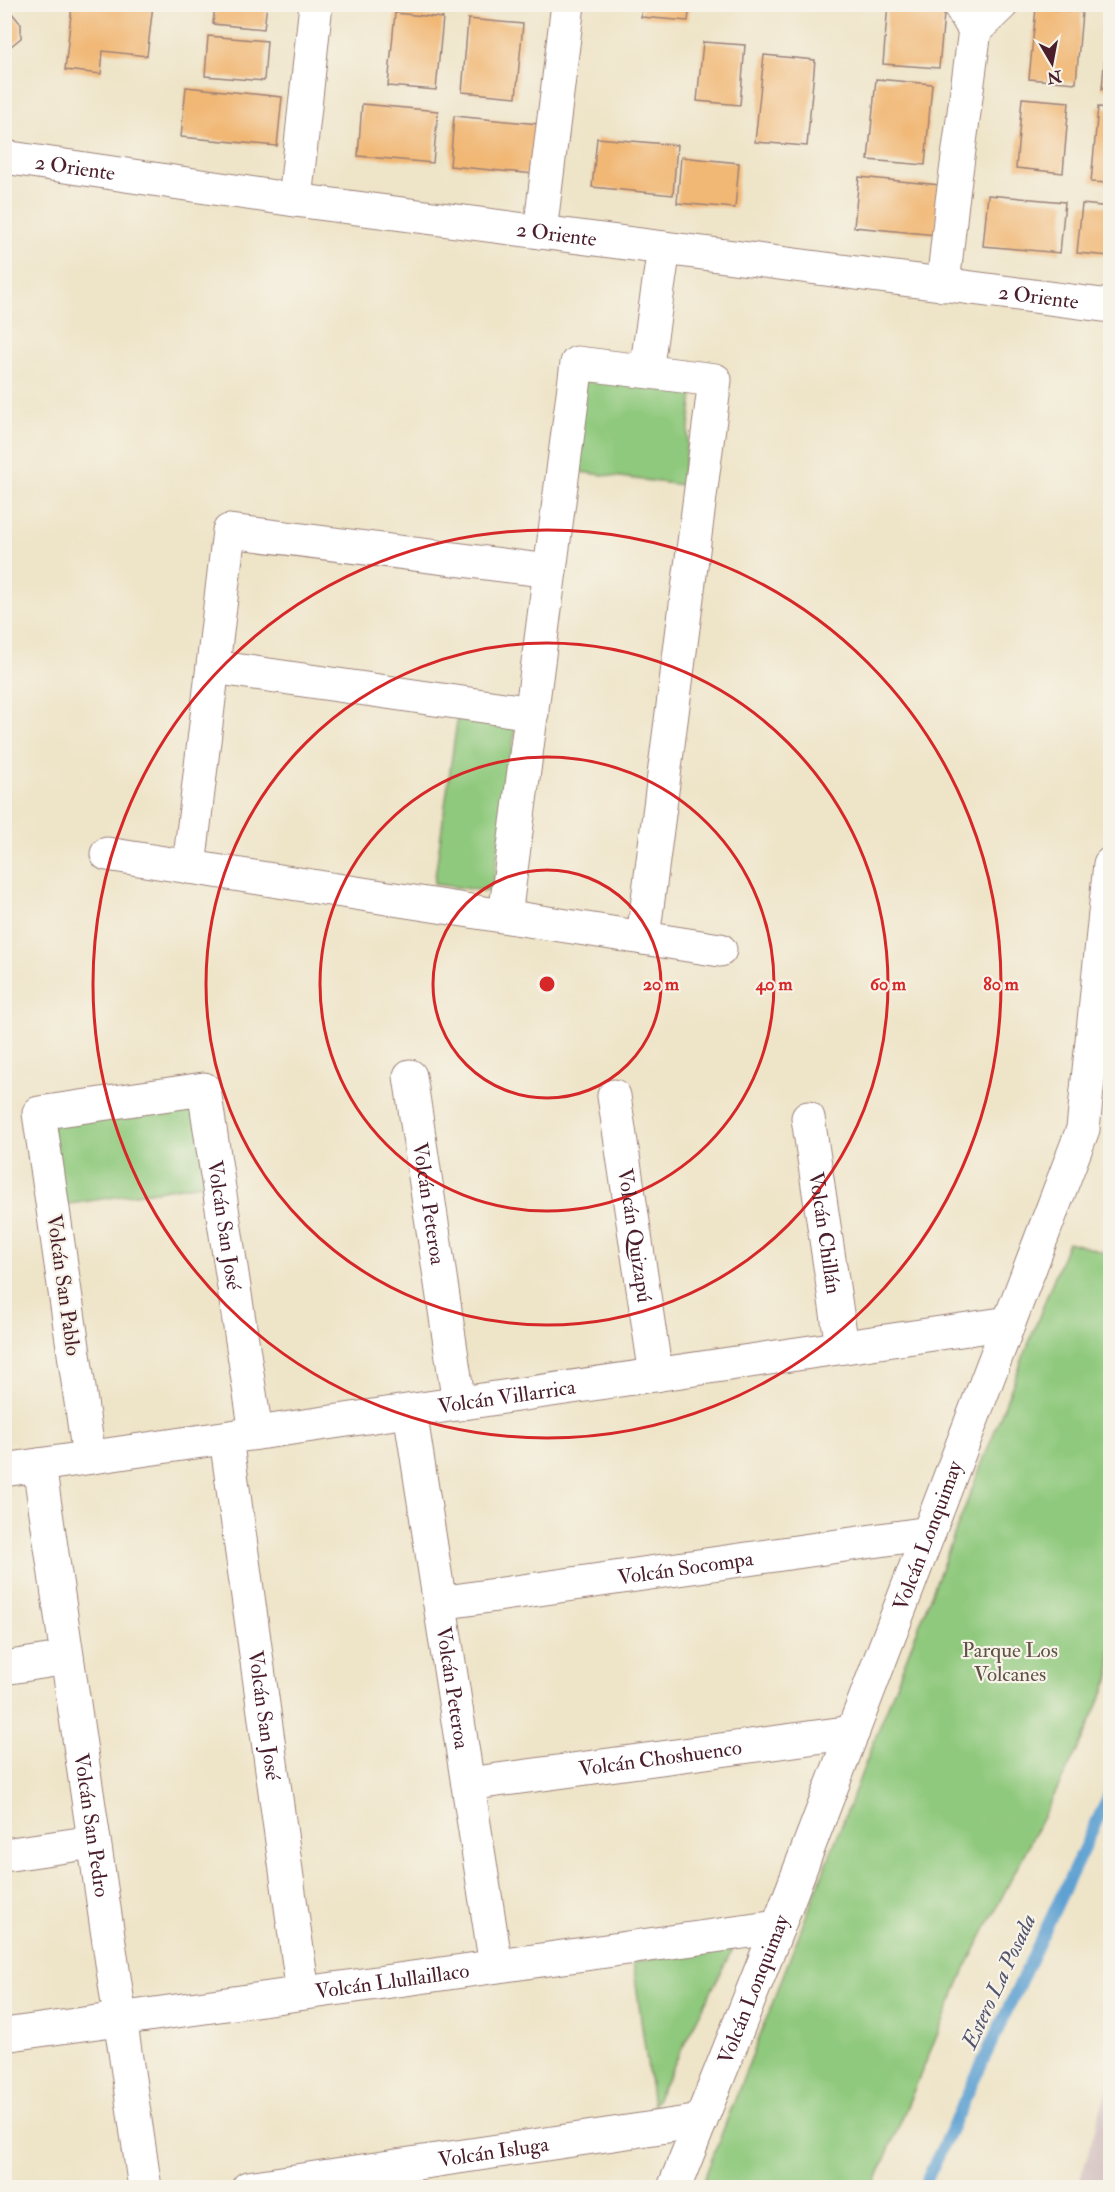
<svg xmlns="http://www.w3.org/2000/svg" width="1115" height="2192" font-family="'IM FELL Double Pica',serif">
<rect width="100%" height="100%" fill="#f7f3e8"/>
<filter id="ink" filterUnits="userSpaceOnUse"><feTurbulence type="fractalNoise" baseFrequency=".0167" numOctaves="2"/><feDisplacementMap in="SourceGraphic" scale="12" xChannelSelector="R" yChannelSelector="G"/><feConvolveMatrix kernelMatrix="1 2 1 2 8 2 1 2 1" color-interpolation-filters="sRGB"/></filter>
<filter id="wash" filterUnits="userSpaceOnUse"><feTurbulence type="fractalNoise" baseFrequency=".008" numOctaves="4" result="noise"/><feDisplacementMap in="SourceGraphic" scale="24" xChannelSelector="R" yChannelSelector="G"/><feGaussianBlur stdDeviation="1.35" result="paint"/><feColorMatrix in="noise" values="0 0 0 0 0 0 0 0 0 0 0 0 0 0 0 0 0 1.4 0 .05"/><feComposite in="paint" operator="in"/></filter>
<g filter="url(#wash)">
<rect width="100%" height="100%" fill="#eee4c8"/>
<path fill="#d2bfc0" d="M1110 2079V2187H1078Z"/>
<path fill="#8fc97d" stroke="#6c7454" stroke-width="1.5" d="M584 380 693 394 682 485 573 471Z
M458 714 516 723 492 892 434 884Z
M194 1100 207 1183 63 1205 51 1122Z
M1068 1242 1110 1254V1677L1083 1739 965 1969 873 2187H701Z
M733 1948 653 2106 633 1962Z"/>
<g fill="none" stroke-linecap="round" stroke-linejoin="round">
<path stroke="#5ea1d2" stroke-width="12" d="M923 2188 1110 1793"/>
</g>
<g id="blocks">
<path fill="#f1b774" d="M215 4H267L264 29 213 24Z
M642 4H690L688 21 641 17Z
M888 4H945L939 68 883 64Z
M5 5 21 24V38L5 51Z
M72 5H153L147 56 103 51 101 74 65 70Z
M1036 8 1082 12 1076 83 1029 79Z
M395 13 443 18 436 90 388 86Z
M1108 16H1110V90L1102 89Z
M468 19 523 24 516 97 462 92Z
M208 36 267 41 264 81 205 76Z
M703 42 745 45 740 105 697 101Z
M764 55 815 60 807 146 755 142Z
M876 79 932 84 925 165 868 160Z
M186 87 282 97 277 146 181 137Z
M1022 98 1069 102 1063 173 1016 168Z
M362 104 438 111 433 163 358 156Z
M1098 107 1110 108V183L1091 182Z
M454 116 539 124 534 174 450 166Z
M597 138 677 145 673 195 592 187Z
M681 157 739 163 735 208 677 203Z
M859 177 940 185 936 235 854 227Z
M988 195 1065 202 1060 253 983 246Z
M1082 204 1110 207V256L1077 253Z"/>
</g>
</g>
<g filter="url(#ink)">
<use href="#blocks" fill-opacity="0" stroke="#9c827a" stroke-width="1.5"/>
<g fill="none" stroke-linecap="round" stroke-linejoin="round">
<g stroke="#9c827a" stroke-width="35">
<g id="street">
<path d="M959 4 975 30 1002 4"/>
<path id="s1" d="M4 157 295 200 1110 306"/>
<path d="M295 200 316 4"/>
<path d="M540 232 568 4"/>
<path d="M943 285 952 202 975 30"/>
<path d="M646 371 664 248"/>
<path d="M213 667 532 713"/>
<path d="M107 854 720 950"/>
<path d="M189 867 229 531 550 571"/>
<path d="M505 916 577 363 715 380 643 938"/>
<path id="s2" d="M410 1076 459 1404"/>
<path id="s3" d="M614 1096 656 1375"/>
<path id="s4" d="M808 1118 842 1347"/>
<path id="s5" d="M410 1411 496 1966"/>
<path id="s6" d="M226 1438 303 1993"/>
<path id="s7" d="M89 1457 39 1113 204 1089 256 1433"/>
<path id="s8" d="M39 1465 145 2188"/>
<path id="s9" d="M4 1470 1009 1323"/>
<path id="s10" d="M440 1603 929 1533"/>
<path d="M4 1668 67 1658"/>
<path id="s11" d="M468 1784 853 1732"/>
<path d="M4 1855 94 1842"/>
<path id="s12" d="M4 2035 778 1927"/>
<path id="s13" d="M248 2188 701 2121"/>
<path id="s14" d="M674 2188 778 1927 1083 1129 1110 864"/>
</g>
</g>
<use href="#street" stroke="#fff" stroke-width="33"/>
</g>
</g>
<g fill="none" stroke="#d62828" stroke-width="3">
<circle cx="547" cy="984" r="114"/>
<circle cx="547" cy="984" r="227"/>
<circle cx="547" cy="984" r="341"/>
<circle cx="547" cy="984" r="454"/>
</g>
<g text-anchor="middle" stroke-width="4.5" stroke-linejoin="round" paint-order="stroke">
<g font-size="21" fill="#4a1f2b" stroke="#f7f3e8">
<text dy="7" stroke="none"><textPath href="#s1" startOffset="72">2 Oriente</textPath></text>
<text dy="7" stroke="none"><textPath href="#s1" startOffset="558">2 Oriente</textPath></text>
<text dy="7" stroke="none"><textPath href="#s1" startOffset="1044">2 Oriente</textPath></text>
<text dy="7" stroke="none"><textPath href="#s2" startOffset="129">Volcán Peteroa</textPath></text>
<text dy="7" stroke="none"><textPath href="#s7" startOffset="652">Volcán San José</textPath></text>
<text dy="7" stroke="none"><textPath href="#s4" startOffset="116">Volcán Chillán</textPath></text>
<text dy="7" stroke="none"><textPath href="#s3" startOffset="141">Volcán Quizapú</textPath></text>
<text transform="translate(64 1285) rotate(82)" y="7">Volcán San Pablo</text>
<text dy="7" stroke="none"><textPath href="#s9" startOffset="508">Volcán Villarrica</textPath></text>
<text dy="7" stroke="none"><textPath href="#s14" startOffset="700">Volcán Lonquimay</textPath></text>
<text dy="7" stroke="none"><textPath href="#s10" startOffset="248">Volcán Socompa</textPath></text>
<text dy="7" stroke="none"><textPath href="#s5" startOffset="280">Volcán Peteroa</textPath></text>
<text dy="7" stroke="none"><textPath href="#s6" startOffset="280">Volcán San José</textPath></text>
<text dy="7" stroke="none"><textPath href="#s11" startOffset="194">Volcán Choshuenco</textPath></text>
<text dy="7" stroke="none"><textPath href="#s8" startOffset="364">Volcán San Pedro</textPath></text>
<text dy="7" stroke="none"><textPath href="#s12" startOffset="392">Volcán Llullaillaco</textPath></text>
<text dy="7" stroke="none"><textPath href="#s14" startOffset="214">Volcán Lonquimay</textPath></text>
<text dy="7" stroke="none"><textPath href="#s13" startOffset="248">Volcán Isluga</textPath></text>
</g>
<g font-size="21" fill="#5f5244" stroke="#f7f3e8">
<text x="1010" y="1657">Parque Los<tspan x="1010" dy="24">Volcanes</tspan></text>
</g>
<g font-size="22" font-style="italic" fill="#52536e" stroke="#f7f3e8">
<text transform="translate(998 1981) rotate(-65)" y="8">Estero La Posada</text>
</g>
</g>
<circle cx="547" cy="984" r="9" fill="#d62828" stroke="#f7f3e8" stroke-width="3"/>
<g font-size="18" text-anchor="middle" font-weight="bold" fill="#d62828" stroke="#f7f3e8" stroke-width="4.5" stroke-linejoin="round" paint-order="stroke">
<text x="661" y="990">20 m</text>
<text x="774" y="990">40 m</text>
<text x="888" y="990">60 m</text>
<text x="1001" y="990">80 m</text>
</g>
<rect width="1115" height="2192" fill="none" stroke="#f7f3e8" stroke-width="24"/>
<g transform="translate(1052 63) rotate(170)" stroke="#f7f3e8" stroke-width="4.5" paint-order="stroke">
<path d="M0-4.5L10 22L0 15L-10 22Z" fill="#4a1f2b"/>
<text y="-9" font-size="16" font-weight="bold" text-anchor="middle" fill="#4a1f2b">N</text>
</g>
</svg>
